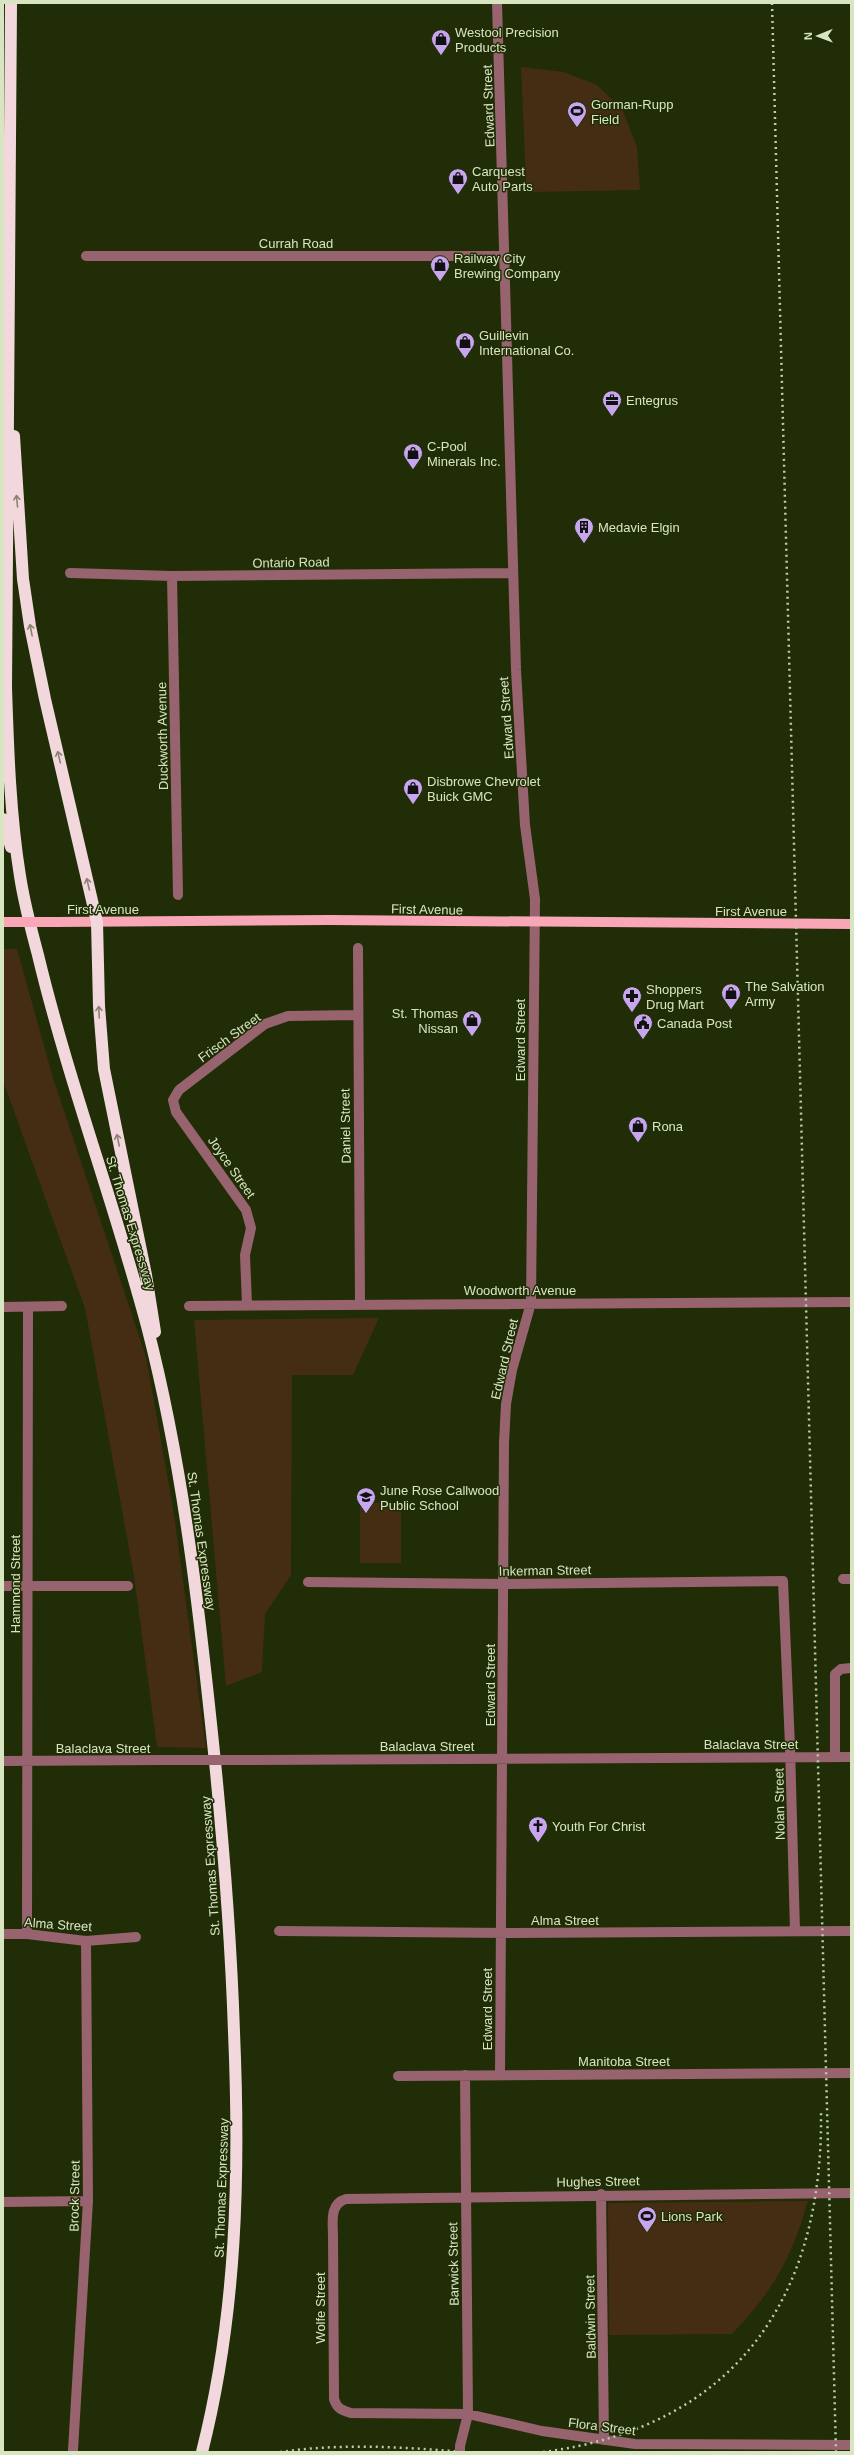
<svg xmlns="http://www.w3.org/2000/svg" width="854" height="2455" font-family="Arial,sans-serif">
<rect width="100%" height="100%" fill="#202d06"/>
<path fill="#452d13" d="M521 67 564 72 597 85 622 109 637 147 640 190 532 192 526 184Z
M3 949H17L53 1078 146 1357 173 1508 206 1748 157 1747 134 1576 85 1308 3 1081Z
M379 1318 353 1375H292L291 1575 265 1614 262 1672 226 1686 194 1320Z
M360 1503H401V1563H360Z
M808 2201C792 2257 773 2292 732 2334L609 2335 608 2203Z"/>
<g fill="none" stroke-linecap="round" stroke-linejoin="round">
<path stroke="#96636e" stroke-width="10" d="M497 3 516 670 525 825 535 899 531 1303 512 1370 506 1404 504 1443 500 2075
M86 256H505
M70 573 172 576 513 573
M172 576 178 895
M358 948 360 1304
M247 1304 245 1255 251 1228 246 1210 176 1112 173 1100 179 1090 265 1024 288 1016 357 1015
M189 1306 851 1302
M3 1307 62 1306
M843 1579H851
M308 1582 503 1584 783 1581 790 1746 795 1931
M3 1586H128
M835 1757V1674L841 1669 851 1668
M235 1760 851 1757
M3 1761 162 1760
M279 1931 510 1933 851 1931
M3 1934H27L86 1941 136 1937
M27 1934 28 1307
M398 2076 851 2073
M851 2193 346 2199C329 2204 333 2222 333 2237L334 2399C337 2409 342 2410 351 2413L468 2414 542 2431 635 2444 851 2445
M601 2194 604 2440
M3 2202 88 2201
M460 2446 468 2414 465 2075
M73 2450 88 2201 86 1941"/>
<path stroke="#f9a6b7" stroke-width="10" d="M56 922 330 920 851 924"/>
<path stroke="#f2d8dc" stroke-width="12" d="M11 3 6 687C8 749 10 814 20 876 24 902 31 929 38 955 68 1080 114 1202 147 1326 184 1469 200 1616 215 1762 224 1852 231 1942 234 2032 240 2173 237 2314 202 2452
M14 436 23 579 30 626 45 699 97 922 99 1006 104 1069 146 1275 155 1332
M3 819 11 847"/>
<path stroke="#bfcea9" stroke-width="2.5" stroke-dasharray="2 4" stroke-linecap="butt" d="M772 3 836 2452
M280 2452C342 2443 402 2447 464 2452
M543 2452C736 2427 824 2297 821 2110"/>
<path stroke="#96636e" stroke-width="10" d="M162 1760H235
M460 2452V2446"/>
<path stroke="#f9a6b7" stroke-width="10" d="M3 922H56"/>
</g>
<defs><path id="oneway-shaft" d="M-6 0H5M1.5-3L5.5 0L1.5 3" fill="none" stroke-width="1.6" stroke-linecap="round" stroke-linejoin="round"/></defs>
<g stroke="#898271">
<use href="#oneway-shaft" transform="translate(17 501) rotate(-95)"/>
<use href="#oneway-shaft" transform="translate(31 630) rotate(-101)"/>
<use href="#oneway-shaft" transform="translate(59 757) rotate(-103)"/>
<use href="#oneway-shaft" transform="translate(88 884) rotate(-103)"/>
<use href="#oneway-shaft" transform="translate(99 1012) rotate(-93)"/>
<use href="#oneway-shaft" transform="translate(118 1140) rotate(-102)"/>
</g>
<defs>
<g id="shop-pin" transform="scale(1)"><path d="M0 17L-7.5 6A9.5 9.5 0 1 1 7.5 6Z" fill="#c8a6ef" stroke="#202d06"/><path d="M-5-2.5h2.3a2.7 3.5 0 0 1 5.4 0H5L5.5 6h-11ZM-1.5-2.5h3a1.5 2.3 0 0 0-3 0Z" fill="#111"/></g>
<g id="stadium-pin" transform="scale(1)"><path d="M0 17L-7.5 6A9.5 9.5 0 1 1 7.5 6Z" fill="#c8a6ef" stroke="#202d06"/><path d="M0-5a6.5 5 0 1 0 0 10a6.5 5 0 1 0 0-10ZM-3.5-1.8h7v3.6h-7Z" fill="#111"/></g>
<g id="office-pin" transform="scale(1)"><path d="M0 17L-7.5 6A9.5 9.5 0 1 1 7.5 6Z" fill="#c8a6ef" stroke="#202d06"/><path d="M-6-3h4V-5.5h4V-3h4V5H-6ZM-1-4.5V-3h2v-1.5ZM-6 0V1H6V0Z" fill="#111"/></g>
<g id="building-pin" transform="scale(1)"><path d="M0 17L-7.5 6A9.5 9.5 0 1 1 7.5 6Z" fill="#c8a6ef" stroke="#202d06"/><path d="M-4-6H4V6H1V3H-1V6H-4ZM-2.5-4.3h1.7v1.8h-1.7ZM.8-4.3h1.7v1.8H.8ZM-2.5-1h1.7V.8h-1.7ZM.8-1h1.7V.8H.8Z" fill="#111"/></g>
<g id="pharmacy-pin" transform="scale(1)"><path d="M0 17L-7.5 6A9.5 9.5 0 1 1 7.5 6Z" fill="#c8a6ef" stroke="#202d06"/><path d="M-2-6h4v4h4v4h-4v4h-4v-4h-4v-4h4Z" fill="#111"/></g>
<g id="civic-pin" transform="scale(1)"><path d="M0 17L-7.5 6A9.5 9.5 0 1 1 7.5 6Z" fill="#c8a6ef" stroke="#202d06"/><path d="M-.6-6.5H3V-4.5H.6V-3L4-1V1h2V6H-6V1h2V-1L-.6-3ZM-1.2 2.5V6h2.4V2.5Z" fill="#111"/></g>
<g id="school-pin" transform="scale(1)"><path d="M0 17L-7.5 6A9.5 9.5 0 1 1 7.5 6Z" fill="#c8a6ef" stroke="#202d06"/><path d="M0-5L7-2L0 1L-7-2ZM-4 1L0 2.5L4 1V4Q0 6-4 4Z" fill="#111"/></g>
<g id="church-pin" transform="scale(1)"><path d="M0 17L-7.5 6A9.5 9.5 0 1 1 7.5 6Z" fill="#c8a6ef" stroke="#202d06"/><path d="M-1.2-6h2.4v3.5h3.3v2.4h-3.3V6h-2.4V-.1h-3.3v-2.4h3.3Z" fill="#111"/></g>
</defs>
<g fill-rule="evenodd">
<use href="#shop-pin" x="441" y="39"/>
<use href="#stadium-pin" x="577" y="111"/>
<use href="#shop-pin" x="458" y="178"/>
<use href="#shop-pin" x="440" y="265"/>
<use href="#shop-pin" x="465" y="342"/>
<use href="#office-pin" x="612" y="400"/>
<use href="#shop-pin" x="413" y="453"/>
<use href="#building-pin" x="584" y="527"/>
<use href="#shop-pin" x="413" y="788"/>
<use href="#shop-pin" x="731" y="993"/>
<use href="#pharmacy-pin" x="632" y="996"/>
<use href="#shop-pin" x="472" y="1020"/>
<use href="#civic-pin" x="643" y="1023"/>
<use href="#shop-pin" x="638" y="1126"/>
<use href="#school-pin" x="366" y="1497"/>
<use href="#church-pin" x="538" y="1826"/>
<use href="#stadium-pin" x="647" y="2216"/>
</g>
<g text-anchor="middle" stroke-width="3" stroke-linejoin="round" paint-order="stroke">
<g font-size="13" fill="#d7e6c1" stroke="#202d06" text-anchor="start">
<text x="455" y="37">Westool Precision<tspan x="455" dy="15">Products</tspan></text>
<text x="591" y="109">Gorman-Rupp<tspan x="591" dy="15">Field</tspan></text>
<text x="472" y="176">Carquest<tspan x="472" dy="15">Auto Parts</tspan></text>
<text x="454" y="263">Railway City<tspan x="454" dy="15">Brewing Company</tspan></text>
<text x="479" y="340">Guillevin<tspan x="479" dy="15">International Co.</tspan></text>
<text x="626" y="405">Entegrus</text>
<text x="427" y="451">C-Pool<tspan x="427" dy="15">Minerals Inc.</tspan></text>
<text x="598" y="532">Medavie Elgin</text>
<text x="427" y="786">Disbrowe Chevrolet<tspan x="427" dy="15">Buick GMC</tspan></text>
<text x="745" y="991">The Salvation<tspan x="745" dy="15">Army</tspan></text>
<text x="646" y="994">Shoppers<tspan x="646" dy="15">Drug Mart</tspan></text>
<text x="458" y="1018" text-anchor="end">St. Thomas<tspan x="458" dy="15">Nissan</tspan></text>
<text x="657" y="1028">Canada Post</text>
<text x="652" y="1131">Rona</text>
<text x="380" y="1495">June Rose Callwood<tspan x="380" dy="15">Public School</tspan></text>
<text x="552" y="1831">Youth For Christ</text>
<text x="661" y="2221">Lions Park</text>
</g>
<g font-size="13" fill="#d7e6c1" stroke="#202d06">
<text transform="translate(488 106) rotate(-92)" y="5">Edward Street</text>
<text x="296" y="248">Currah Road</text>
<text transform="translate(291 562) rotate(-1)" y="5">Ontario Road</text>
<text transform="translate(506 718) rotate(-94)" y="5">Edward Street</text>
<text transform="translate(162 736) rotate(-91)" y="5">Duckworth Avenue</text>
<text x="103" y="914">First Avenue</text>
<text transform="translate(427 909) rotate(1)" y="5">First Avenue</text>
<text x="751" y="916">First Avenue</text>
<text transform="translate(229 1037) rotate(-36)" y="5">Frisch Street</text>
<text transform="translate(520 1040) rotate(-90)" y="5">Edward Street</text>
<text transform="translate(345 1126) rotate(-91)" y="5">Daniel Street</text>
<text transform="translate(232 1167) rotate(55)" y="5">Joyce Street</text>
<text transform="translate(131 1223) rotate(73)" y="5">St. Thomas Expressway</text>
<text x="520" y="1295">Woodworth Avenue</text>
<text transform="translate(504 1359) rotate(-77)" y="5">Edward Street</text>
<text transform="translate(202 1541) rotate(82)" y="5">St. Thomas Expressway</text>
<text transform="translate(545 1570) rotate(-1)" y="5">Inkerman Street</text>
<text transform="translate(15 1584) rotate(-90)" y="5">Hammond Street</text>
<text transform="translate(490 1685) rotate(-90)" y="5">Edward Street</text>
<text x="751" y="1749">Balaclava Street</text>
<text x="427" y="1751">Balaclava Street</text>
<text x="103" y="1753">Balaclava Street</text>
<text transform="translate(779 1804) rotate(-91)" y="5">Nolan Street</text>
<text transform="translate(210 1866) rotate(-94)" y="5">St. Thomas Expressway</text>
<text x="565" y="1925">Alma Street</text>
<text transform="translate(58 1924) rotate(4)" y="5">Alma Street</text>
<text transform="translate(487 2009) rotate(-90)" y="5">Edward Street</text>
<text x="624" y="2066">Manitoba Street</text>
<text transform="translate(598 2181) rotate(-1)" y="5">Hughes Street</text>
<text transform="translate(221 2188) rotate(-88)" y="5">St. Thomas Expressway</text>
<text transform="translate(74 2196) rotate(-89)" y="5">Brock Street</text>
<text transform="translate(453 2264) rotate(-91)" y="5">Barwick Street</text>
<text transform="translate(320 2308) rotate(-90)" y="5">Wolfe Street</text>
<text transform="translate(590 2317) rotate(-91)" y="5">Baldwin Street</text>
<text transform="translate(602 2426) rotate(7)" y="5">Flora Street</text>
</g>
</g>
<rect width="854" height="2455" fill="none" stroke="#d7e6c1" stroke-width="8"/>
<g transform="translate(818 36) rotate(269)" stroke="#202d06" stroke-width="3" paint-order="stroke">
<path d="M0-3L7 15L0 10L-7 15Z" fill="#d7e6c1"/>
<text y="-6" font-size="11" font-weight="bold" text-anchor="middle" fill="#d7e6c1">N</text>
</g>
</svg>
